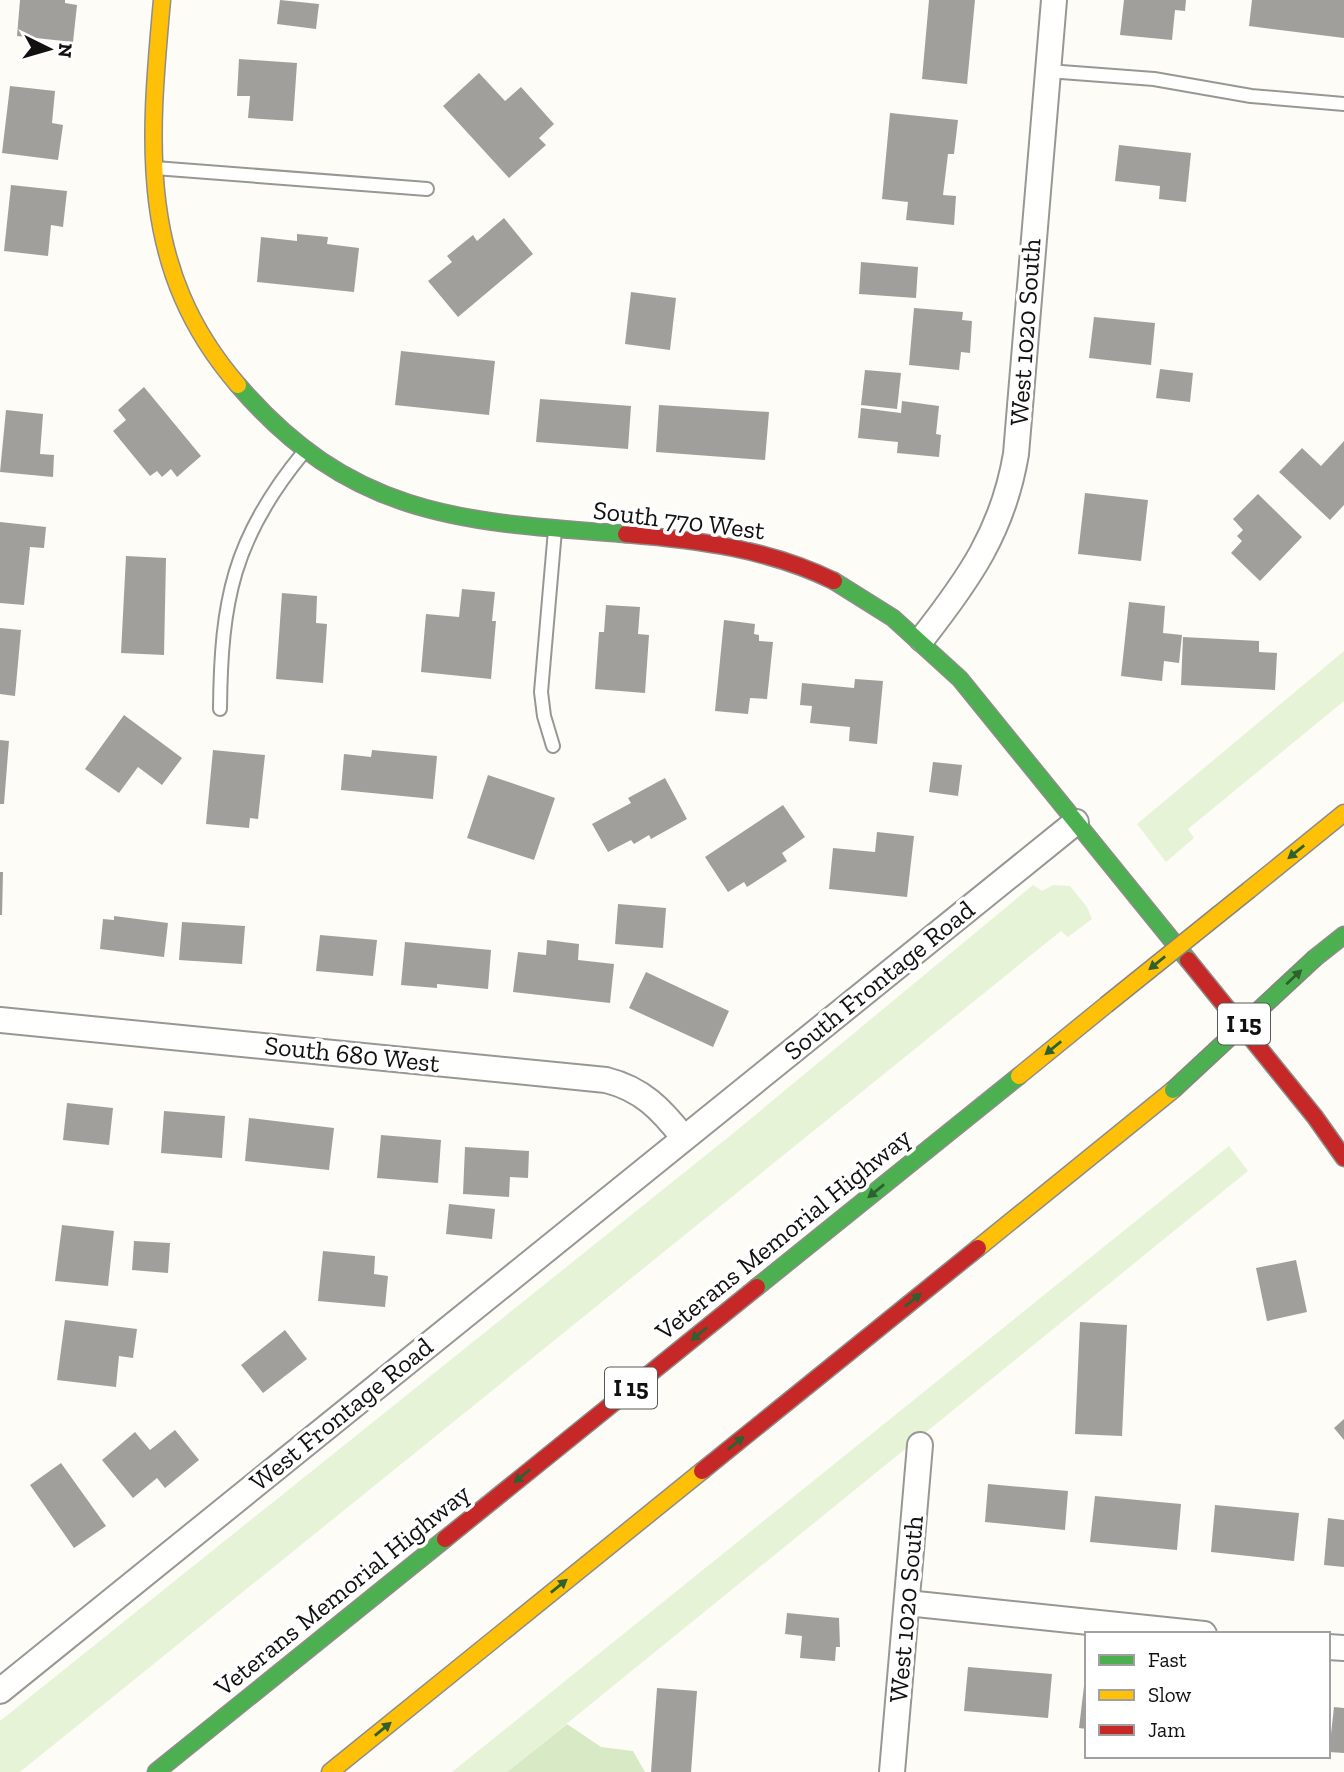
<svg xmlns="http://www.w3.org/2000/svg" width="1344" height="1772" font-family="'Zilla Slab',serif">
<rect width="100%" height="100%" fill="#fdfcf7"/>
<path fill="#e7f3d7" d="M1344 651V701L1188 829 1194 838 1166 862 1137 824Z
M1033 885 1042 891 1053 885 1070 886 1087 907 1092 919 1068 937 1061 931 20 1772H0V1721L731 1135Z
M1229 1146 1248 1171 507 1772H452Z"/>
<path fill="#d8eac5" d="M567 1724 601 1747 633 1751 645 1772H507Z"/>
<path fill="#a19f9c" d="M20 0H65V3L77 5 73 42 17 36Z
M280 0 319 4 316 29 277 24Z
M929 0H975L967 84 922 79Z
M1124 0H1186L1185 11 1175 10 1172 40 1120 35Z
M1252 0H1344V38L1249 26Z
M239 59 297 63 293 121 248 118 250 96H237Z
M479 73 505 101 521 87 554 124 539 138 546 145 509 178 443 106Z
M10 86 55 91 52 123 63 125 58 160 2 153Z
M890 113 958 120 954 154H948L943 195 956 196 954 225 906 220 908 202 882 199Z
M1119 145 1191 153 1186 202 1159 199 1160 186 1115 181Z
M11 185 67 191 63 227 51 225 48 256 4 251Z
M504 218 533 254 458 317 428 281 452 262 447 256 473 235 477 241Z
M297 234 328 237 327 244 359 248 354 292 257 282 261 237 297 241Z
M861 262 918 267 916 298 859 294Z
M631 292 676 298 670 350 625 344Z
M914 308 963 312 962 320 972 321 970 353 961 352 959 370 909 365Z
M1094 317 1155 323 1151 365 1089 358Z
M401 351 495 361 489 415 395 405Z
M1160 369 1193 373 1190 402 1156 398Z
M865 370 901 373 897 409 861 405Z
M144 387 201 456 177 477 171 469 162 477 157 471 150 476 113 431 126 420 118 410Z
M540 399 631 406 628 449 536 442Z
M902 401 939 406 936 434 941 435 939 457 897 453 898 442 858 438 861 408 901 413Z
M659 405 769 412 765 460 656 452Z
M6 410 43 414 40 454 54 455 53 477 0 472Z
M1344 441V505L1330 520 1279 472 1302 448 1321 466Z
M1085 493 1148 500 1141 561 1078 554Z
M1258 494 1302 537 1260 581 1231 553 1242 541 1237 536 1243 530 1233 519Z
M0 522 46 527 44 548 30 547 24 605 0 603Z
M126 556 166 558 164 655 121 653Z
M462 589 495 592 492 621H496L491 679 421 672 426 614 459 617Z
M282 593 317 596 316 623 327 624 323 683 276 679Z
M1129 602 1165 606 1163 633 1182 635 1179 663 1164 661 1162 681 1121 676Z
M606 605 640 607 638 634 649 635 645 693 595 689 599 632H604Z
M724 620 755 624 754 634 759 635V641L773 642 767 699 750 698 748 714 715 711Z
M0 628 21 630 15 696 0 694Z
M1183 637 1259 641V652L1277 653 1275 690 1181 685Z
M855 679 883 681 877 744 849 741 850 727 810 723 812 706 800 705 802 683 854 688Z
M124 715 182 758 162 785 138 767 119 793 85 769Z
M0 740 9 741 4 804H0Z
M213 750 265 755 258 819 250 818 249 828 206 824Z
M372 750 437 756 433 799 341 790 344 754 371 757Z
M933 762 962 765 958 796 929 792Z
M488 775 555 798 534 860 467 838Z
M665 778 687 819 651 839 649 835 634 844 631 840 608 852 592 824 631 803 628 798Z
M783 805 805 837 782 853 787 861 747 887 744 882 728 892 705 857Z
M877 832 914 836 907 897 829 889 833 848 875 852Z
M0 872H3L2 915H0Z
M618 904 666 908 663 948 615 944Z
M114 916 168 923 164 957 100 949 103 919 114 920Z
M182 922 245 926 242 964 179 960Z
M320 935 377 940 373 976 316 971Z
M547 940 579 944 578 960 614 964 610 1003 513 992 518 952 546 955Z
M405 942 491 950 488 989 437 984V988L401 985Z
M646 972 729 1011 713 1047 629 1008Z
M67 1103 113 1108 109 1145 63 1140Z
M164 1111 225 1116 222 1158 161 1153Z
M249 1118 334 1128 329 1170 245 1161Z
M381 1135 441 1140 438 1183 377 1178Z
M465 1147 529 1151 528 1178 510 1177 509 1197 463 1194Z
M449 1204 495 1209 492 1239 446 1234Z
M62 1225 114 1231 108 1286 55 1281Z
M134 1241 170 1243 168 1273 132 1270Z
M323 1251 375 1256 374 1274 388 1276 385 1307 318 1301Z
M1296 1260 1307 1312 1267 1321 1256 1268Z
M65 1320 137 1329 133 1358 119 1356 116 1387 57 1380Z
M1080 1322 1127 1325 1122 1436 1075 1434Z
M285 1330 307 1359 263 1393 241 1365Z
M1344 1419V1440L1334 1428Z
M175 1430 199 1460 165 1488 157 1478 133 1498 102 1460 135 1432 150 1450Z
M61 1463 106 1526 74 1548 30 1485Z
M988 1484 1068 1491 1065 1530 985 1522Z
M1095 1496 1181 1504 1177 1550 1090 1542Z
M1215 1505 1299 1513 1294 1561 1211 1552Z
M1328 1518 1344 1520V1567L1324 1565Z
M787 1613 839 1618 840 1647H836L835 1661 800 1658 802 1636 785 1634Z
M968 1667 1052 1674 1048 1718 964 1711Z
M1084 1686H1087V1729L1079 1728Z
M657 1688 697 1691 691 1772H651Z
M1334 1707 1344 1708V1753L1329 1752Z"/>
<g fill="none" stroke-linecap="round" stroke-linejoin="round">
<g stroke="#979795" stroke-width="16">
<path id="lane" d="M1048 71 1154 79 1251 96 1344 104
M155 168 427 189
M220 709C221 601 233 538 303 453
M553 746 544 716 541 692 555 530"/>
</g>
<g stroke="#979795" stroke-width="28">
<path id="street" d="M922 639C969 579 1003 531 1016 454L1054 0
M0 1020 606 1080C642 1089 661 1109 683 1137
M907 1603 1204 1634
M1328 1647 1344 1648
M0 1691 1076 822
M892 1772 920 1445"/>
</g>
<g stroke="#8e8d8b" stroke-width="19">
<path id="fast" d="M238 385C352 518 464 522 626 534
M834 581 893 618 960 679 1188 960
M1315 958 1344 935
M757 1287 1019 1076
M156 1772 445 1539"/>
</g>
<g stroke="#8e8d8b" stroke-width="19">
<path id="slow" d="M162 0C149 143 137 268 238 385
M1249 890 1344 813
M1019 1076 1106 1005
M978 1248 1173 1090
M330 1772 702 1471"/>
</g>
<g stroke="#8e8d8b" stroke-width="19">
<path id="jam" d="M626 534C698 540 769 549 834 581
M1188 960 1315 1117 1344 1158
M702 1471 978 1248
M445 1539 757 1287"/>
</g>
<use href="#lane" stroke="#fffffe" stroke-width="12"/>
<use href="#street" stroke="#fffffe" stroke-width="24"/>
<use href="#fast" stroke="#4caf50" stroke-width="16"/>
<use href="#slow" stroke="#ffc107" stroke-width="16"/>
<use href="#jam" stroke="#c62828" stroke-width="16"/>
<g stroke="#858482" stroke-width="19" stroke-linecap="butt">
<path id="fast-bridge" d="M1173 1090 1315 958"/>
</g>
<g stroke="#858482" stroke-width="19" stroke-linecap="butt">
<path id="slow-bridge" d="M1106 1005 1249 890"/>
</g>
<use href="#fast-bridge" stroke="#4caf50" stroke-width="16"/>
<use href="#slow-bridge" stroke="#ffc107" stroke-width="16"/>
</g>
<defs><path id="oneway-solid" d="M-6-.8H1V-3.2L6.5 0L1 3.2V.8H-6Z" transform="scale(1.75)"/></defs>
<g fill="#2e6030">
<use href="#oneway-solid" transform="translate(1296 852) rotate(141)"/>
<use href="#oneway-solid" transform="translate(1157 963) rotate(141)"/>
<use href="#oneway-solid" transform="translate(1294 977) rotate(-43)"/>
<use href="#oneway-solid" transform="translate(1053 1048) rotate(141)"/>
<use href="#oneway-solid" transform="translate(876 1191) rotate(141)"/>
<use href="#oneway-solid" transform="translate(913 1300) rotate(-39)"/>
<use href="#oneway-solid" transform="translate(699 1334) rotate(141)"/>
<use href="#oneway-solid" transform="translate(736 1443) rotate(-39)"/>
<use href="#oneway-solid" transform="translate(522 1476) rotate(141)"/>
<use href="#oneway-solid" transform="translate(559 1586) rotate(-39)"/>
<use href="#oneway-solid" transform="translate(383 1729) rotate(-39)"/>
</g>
<g text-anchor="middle" stroke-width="7" stroke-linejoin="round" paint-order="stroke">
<g fill="#fff" stroke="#585858" stroke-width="2">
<rect x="1218" y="1003.5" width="52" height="41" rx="5"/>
<rect x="605" y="1367.5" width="52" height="41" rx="5"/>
</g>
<g font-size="24" font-weight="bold" fill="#111">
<text x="1244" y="1032">I 15</text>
<text x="631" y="1396">I 15</text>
</g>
<g font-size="26" fill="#111" stroke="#fff">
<text transform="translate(1025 332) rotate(-86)" y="9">West 1020 South</text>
<text transform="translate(679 520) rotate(7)" y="9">South 770 West</text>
<text transform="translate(879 980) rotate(-39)" y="9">South Frontage Road</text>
<text transform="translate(352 1054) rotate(6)" y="9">South 680 West</text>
<text transform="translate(783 1234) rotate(-39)" y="9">Veterans Memorial Highway</text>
<text transform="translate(341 1414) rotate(-39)" y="9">West Frontage Road</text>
<text transform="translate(342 1590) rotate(-39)" y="9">Veterans Memorial Highway</text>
<text transform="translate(906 1609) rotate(-85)" y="9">West 1020 South</text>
</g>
</g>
<rect x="1085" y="1632" width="245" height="126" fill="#ffffff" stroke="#a0a0a0" stroke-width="2"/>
<rect x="1099" y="1655" width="35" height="10" fill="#4caf50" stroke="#a0a0a0" stroke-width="2"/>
<text x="1148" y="1667" font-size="21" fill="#111111">Fast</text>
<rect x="1099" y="1690" width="35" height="10" fill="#ffc107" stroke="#a0a0a0" stroke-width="2"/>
<text x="1148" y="1702" font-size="21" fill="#111111">Slow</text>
<rect x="1099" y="1725" width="35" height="10" fill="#c62828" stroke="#a0a0a0" stroke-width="2"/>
<text x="1148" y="1737" font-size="21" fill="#111111">Jam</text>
<g transform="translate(49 49) rotate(95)" stroke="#ffffff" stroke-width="5" paint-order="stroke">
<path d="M0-5L12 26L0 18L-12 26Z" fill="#111111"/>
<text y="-10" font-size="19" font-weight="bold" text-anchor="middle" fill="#111111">N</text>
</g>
</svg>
